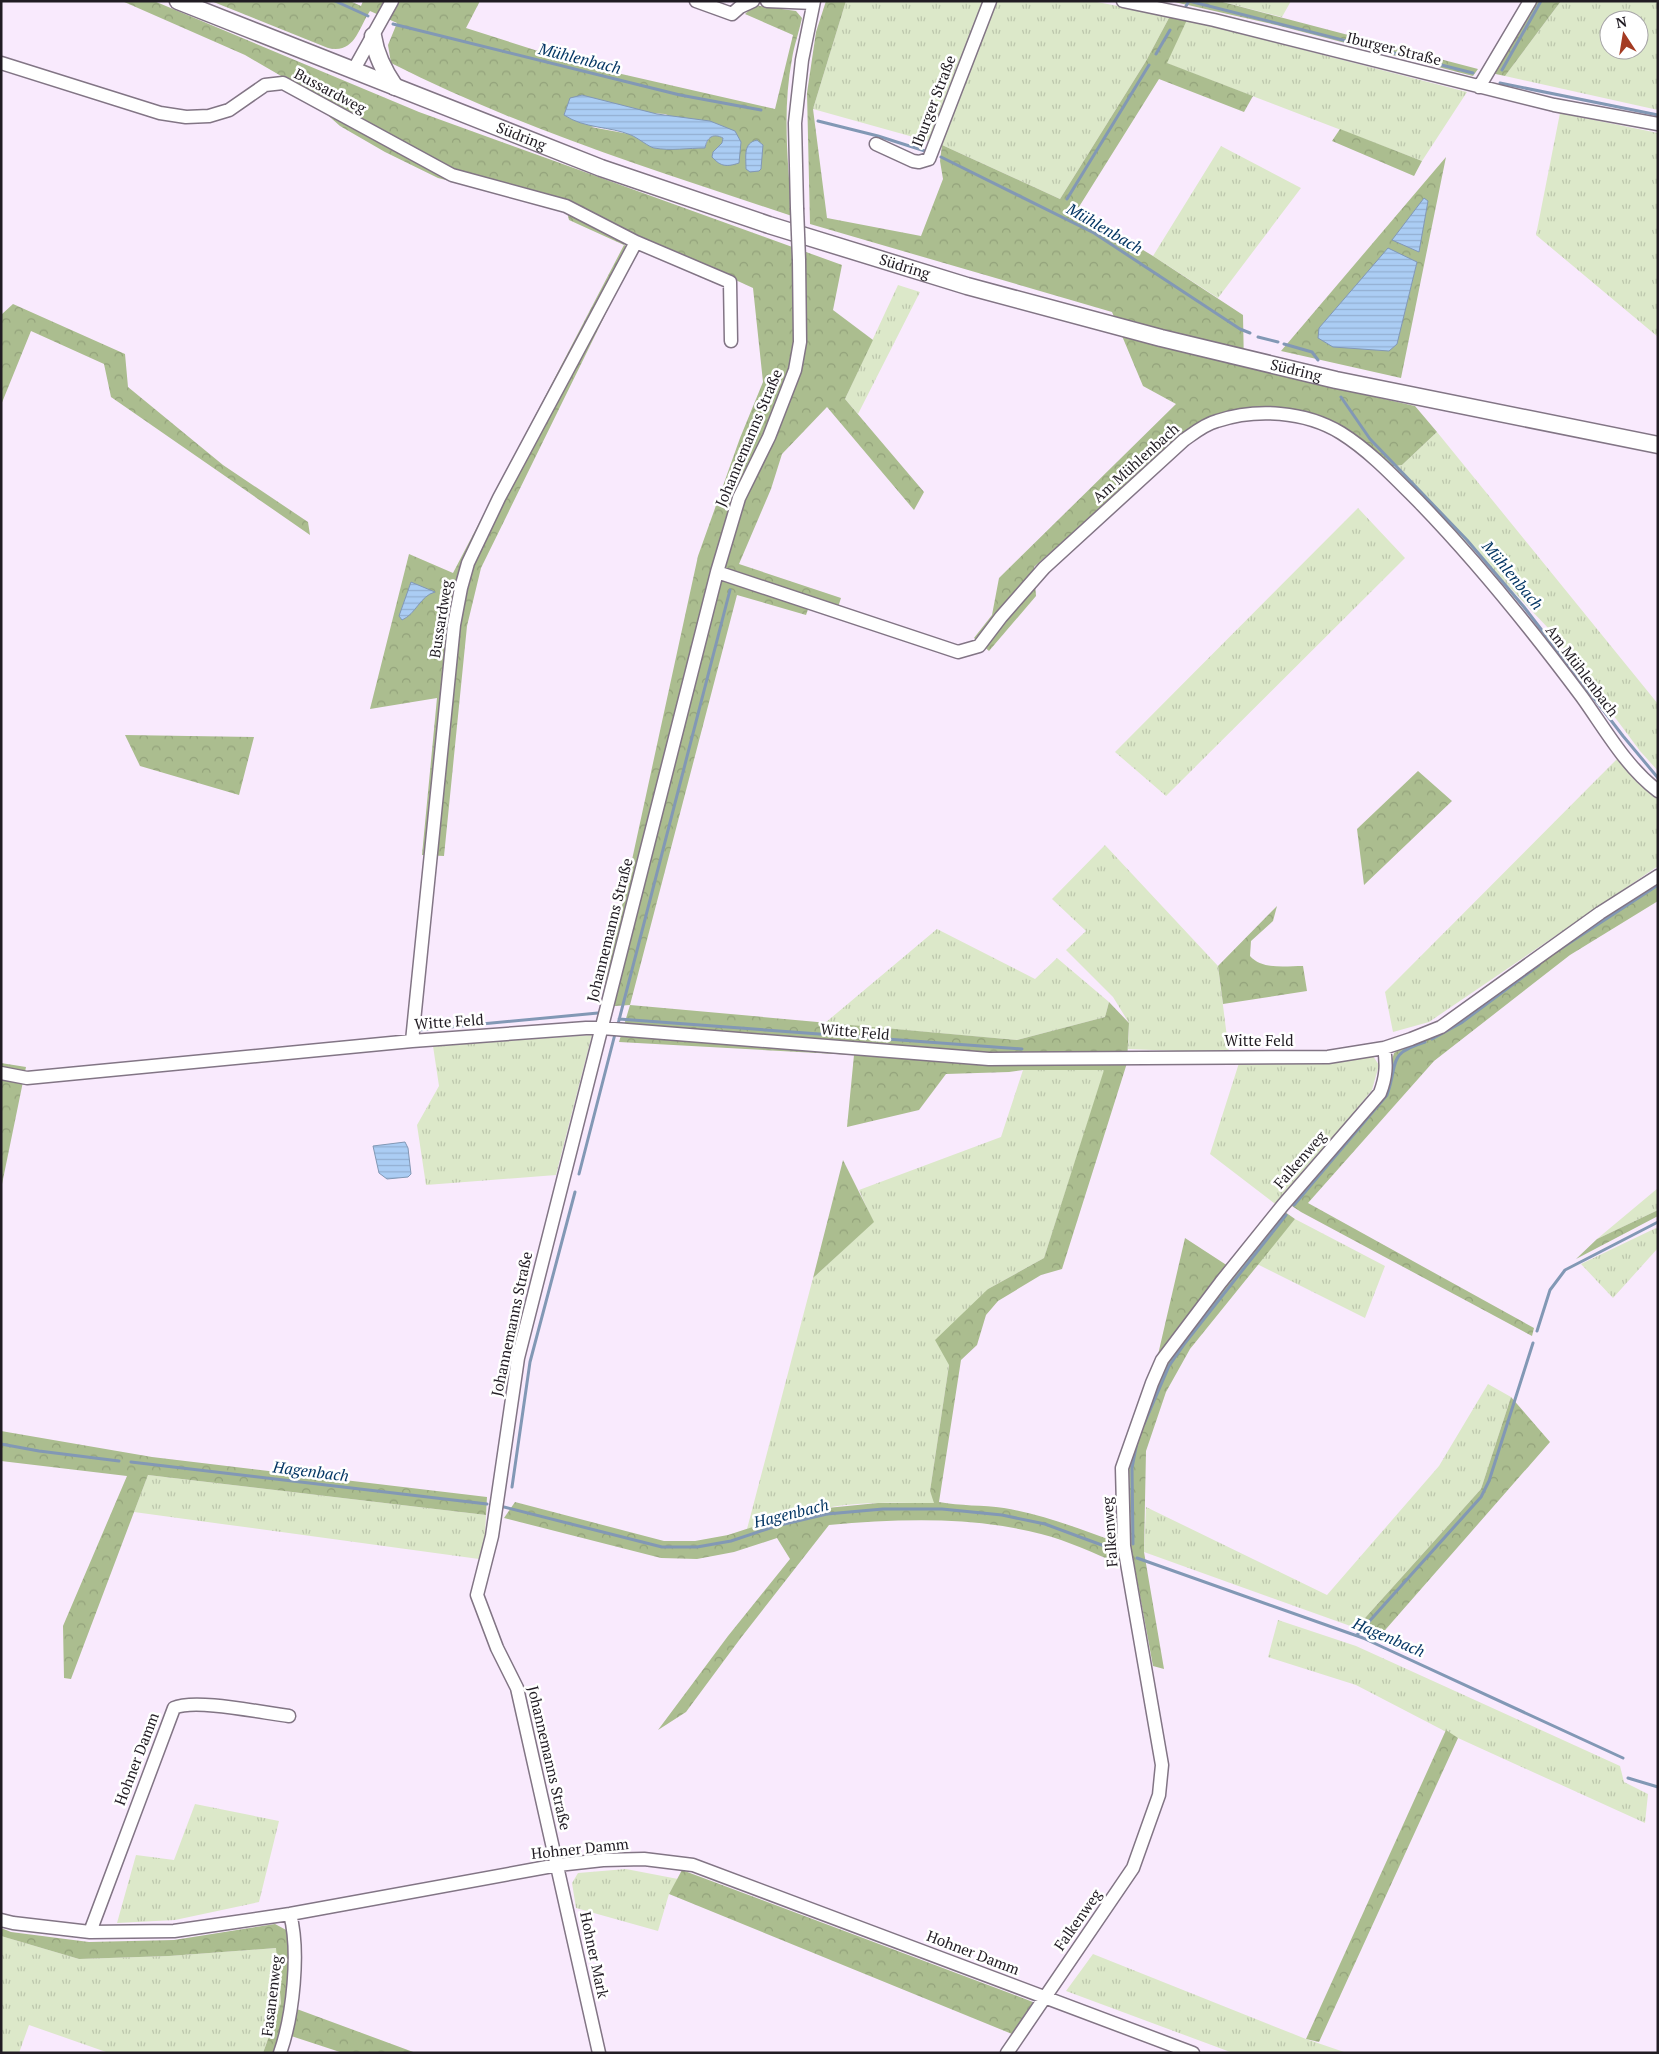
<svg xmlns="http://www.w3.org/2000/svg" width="1659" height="2054" font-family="'PT Serif',serif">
<defs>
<pattern id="grass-tufts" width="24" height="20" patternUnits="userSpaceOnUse" patternTransform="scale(1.25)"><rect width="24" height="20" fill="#dce8c9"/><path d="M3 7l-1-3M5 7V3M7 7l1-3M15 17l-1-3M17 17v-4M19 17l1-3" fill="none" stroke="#bcc6ac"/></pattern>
<pattern id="forest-crowns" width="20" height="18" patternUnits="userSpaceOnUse" patternTransform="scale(1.25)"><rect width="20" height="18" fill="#abbd8f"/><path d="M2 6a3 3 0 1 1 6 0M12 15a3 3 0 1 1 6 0" fill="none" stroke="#93a27b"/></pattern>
<pattern id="water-rules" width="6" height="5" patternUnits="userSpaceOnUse" patternTransform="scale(1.25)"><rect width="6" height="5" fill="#abcdf4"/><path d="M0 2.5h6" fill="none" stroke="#93afd1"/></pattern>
</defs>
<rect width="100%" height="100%" fill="#f9eafd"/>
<path fill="url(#grass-tufts)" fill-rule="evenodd" d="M846 1H1092L1170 16 1146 61 1060 199 942 145 813 109Z
M1219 1H1291L1282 17Z
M1561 1H1658V110L1505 76ZM1609 20H1639V50H1609Z
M1187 20 1467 92 1422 161 1166 63Z
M1560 113 1658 133V337L1536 235Z
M1221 146 1301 188 1218 298 1153 256Z
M898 285 920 292 858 414 845 399Z
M1437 432 1658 704V771L1640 751 1550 630 1425 499 1389 467 1402 465Z
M1358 508 1405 558 1166 796 1115 752Z
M1617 759 1636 781 1658 799V866L1429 1022 1393 1032 1385 992Z
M1105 845 1218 966 1229 1053 1128 1049 1129 1023 1113 997 1066 950 1086 931 1052 899Z
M937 929 1035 979 1057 958 1109 1002 1105 1017 1017 1040 825 1023Z
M592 1035 556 1175 426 1185 417 1125 439 1086 433 1046Z
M1373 1056 1379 1065 1372 1090 1278 1206 1210 1154 1239 1063 1328 1061Z
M1105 1069 1044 1258 988 1289 949 1365 930 1491 935 1503C899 1503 861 1501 826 1508 799 1513 772 1520 747 1529L813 1278 873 1222 859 1190 1001 1137 1023 1070Z
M1658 1188V1210L1597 1239Z
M1295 1219 1385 1266 1365 1318 1257 1264Z
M1658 1227V1248L1613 1298 1581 1264Z
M1488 1384 1511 1397 1481 1489 1356 1628 1144 1552 1146 1507 1327 1595 1439 1466Z
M148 1475 486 1515 485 1536 479 1559 134 1512Z
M1278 1620 1356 1646 1620 1766 1624 1782 1648 1794 1645 1823 1458 1738 1356 1685 1268 1657Z
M195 1804 279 1821 259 1902 175 1920 117 1923 136 1855 174 1860Z
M626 1869 678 1879 669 1894 658 1931 576 1908 572 1883 578 1873Z
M1 1936 79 1959 169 1956 277 1948 281 2003 263 2053H109L29 2025 19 2053H1Z
M1093 1954 1306 2039 1347 2053H1233L1066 1991Z"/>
<path fill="url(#forest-crowns)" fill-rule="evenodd" d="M122 1H154L419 112 842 265 833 310 873 340 845 399 924 492 914 510 827 407 782 454 771 489 739 564 841 598 838 607 812 598 806 615 737 595 630 1005 1017 1040 1105 1017 1109 1002 1129 1023 1127 1063 1062 1269 1041 1275 998 1301 986 1315 977 1345 961 1360 939 1502C960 1506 983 1505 1004 1508 1044 1515 1081 1529 1118 1543L1119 1564C1094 1553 1068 1541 1041 1534 972 1516 899 1519 829 1525L740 1639 686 1712 658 1730 728 1636 790 1559 777 1538 734 1552 697 1559 661 1558 504 1518 515 1502 664 1541H695L728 1535 774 1520 827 1508 878 1503H934L930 1491 949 1365 935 1340 988 1289 1044 1258 1104 1070H1023L1009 1072 946 1074 919 1110 847 1127 854 1055 619 1042 630 1005 600 1007 698 556 740 438 763 382 753 288 631 232 624 245 637 250 481 568 467 626 444 856 422 855 437 698 370 709 409 554 453 573 624 245 569 220 564 200 508 196 438 178 385 152 340 126 288 80 245 55Z
M211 1H350L361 6 363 1H480L466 28 582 65 775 109 793 35 745 14 754 5 796 11 802 18C799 32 794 46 792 59 782 111 788 164 792 216 656 171 519 128 391 63L388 45 397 23 370 11C358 29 355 54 328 48ZM650 113 665 114 741 143 713 152 722 143 723 138C713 133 708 137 705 148H653L643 140 629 134 591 127Z
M826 1H846L813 109 827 218 921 236 943 179 940 161 942 145 1060 199 1146 61 1170 16 1187 20 1167 63 1253 96 1244 112 1159 79 1077 210 1153 256 1243 315 1244 367 1415 406 1437 432 1402 465 1389 467 1339 426 1256 409 1181 437 1034 567 1036 596 989 651 974 638 992 615 999 578 1176 404 1143 386 1112 312 810 224 807 93 816 32Z
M1170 1H1219L1478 69 1473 76 1276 25Z
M1536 1H1561L1505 76 1491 73Z
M1340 129 1422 161 1414 176 1332 141Z
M1446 157 1401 378 1281 351ZM1417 262 1396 344 1389 351 1320 328Z
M13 304 125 354 128 387 223 465 308 522 310 535 111 397 104 364 31 331 1 405V315Z
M125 735 254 737 239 795 140 766Z
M1418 771 1452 801 1364 885 1357 829Z
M1658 882V901L1570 955 1434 1061 1308 1203 1534 1328 1532 1336 1301 1212 1289 1204 1382 1094 1394 1053Z
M1277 906 1273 921 1251 941 1250 956C1262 970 1286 966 1303 966L1307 991 1223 1004 1218 966Z
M1 1063 26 1067 1 1189Z
M843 1160 874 1222 813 1278Z
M1658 1210V1216L1576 1259 1597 1239Z
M1285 1212 1295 1219 1190 1349 1166 1392 1146 1451 1144 1552 1164 1669 1153 1666 1131 1547 1129 1468 1135 1438 1155 1389 1167 1365 1182 1342Z
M1185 1238 1228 1266 1157 1359Z
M1511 1397 1550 1442 1379 1637 1356 1628 1481 1489Z
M1 1431 152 1457 487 1497 486 1515 148 1475 71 1679 64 1678 63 1626 127 1476 1 1461Z
M1446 1730 1458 1738 1319 2042 1306 2039Z
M682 1870 1033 2002 1012 2034 669 1894Z
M275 1924 288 1931 289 1955 286 2005 416 2053H343L282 2033 274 2053H263L281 2003 276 1948 169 1956 79 1959 1 1936V1928L11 1932 89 1942 174 1940Z"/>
<path fill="url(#water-rules)" stroke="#8298b5" d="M582 95 657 114 710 121 735 131 741 142 739 163C727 167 721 167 712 157L713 152 722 143 723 138C713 133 707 137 705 148 689 148 670 151 654 148 649 147 638 138 631 135 609 126 585 129 564 115L570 98Z
M757 140 763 145 761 169 759 171 750 172 746 169C746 156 743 143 757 140Z
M1424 198 1428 201 1419 252 1392 240Z
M1388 248 1417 262 1397 344 1389 351 1333 347 1318 338 1319 328Z
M411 582 435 592C420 596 416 614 402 620L399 616Z
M405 1142 408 1148 411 1174 408 1177 387 1179 379 1173 373 1146Z"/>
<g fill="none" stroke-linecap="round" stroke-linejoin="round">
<path stroke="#8298b5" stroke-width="3" d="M335 1 368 16
M1186 6 1189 1 1473 73
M393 24 680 95 761 110
M1156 54 1170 30
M1502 70 1541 1
M1500 83 1658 115
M818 121 878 136 925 151
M941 157 1094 233 1240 329 1250 333
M1067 199 1149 65
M1258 337 1278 342
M1284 344 1312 352 1318 360
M1341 397 1370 439 1467 540 1524 607 1623 736 1658 778
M1554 953 1658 885
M619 1019 1022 1049
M618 1024 730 590
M419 1030 598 1013
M1432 1039 1461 1023 1539 965
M579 1174 615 1034
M1294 1205 1387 1095C1399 1062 1386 1054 1425 1042
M1537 1331 1550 1290 1565 1270 1658 1222
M1144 1424 1169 1366 1185 1343 1286 1215
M1 1444 39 1451 119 1461
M131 1462 487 1504
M512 1487 530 1362 575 1192
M500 1506 662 1547H697L731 1541 776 1526 827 1514 883 1509H942L1002 1515 1045 1524 1118 1551
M1133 1544 1132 1468 1137 1442
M1137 1558 1363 1638 1623 1758
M1357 1635 1481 1497 1489 1481 1533 1343
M1628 1778 1658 1787"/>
<g stroke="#827585" stroke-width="15">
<path id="minor" d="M696 1 732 14 740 7 753 1
M767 1 813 3
M1123 1 1214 20 1554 105 1658 124
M1 63 160 113 186 117 209 116 229 110 265 85 283 83 452 175 566 206 636 242 499 498 468 563 461 588 454 625 412 1041
M353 71 392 1
M1479 87 1530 1
M876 144 913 161 919 162 929 159 990 1
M797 208 795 123 802 60 814 1
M636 242 730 282 731 341
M717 572 958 652 979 646 1001 617 1044 568 1184 440C1194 433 1205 424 1217 421 1256 408 1305 411 1341 433 1370 451 1396 479 1420 503 1479 564 1532 630 1582 697 1605 729 1626 767 1658 791
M1 1073 27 1078 412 1041 586 1028H602L989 1059 1328 1057 1384 1048 1411 1039 1441 1027 1600 913 1658 876
M1 1920 13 1923 90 1932 174 1931 290 1914 558 1865 603 1860 644 1859 693 1865 1193 2053
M90 1932 174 1708C195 1698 263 1713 289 1716
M280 2053C293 2016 300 1952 290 1914
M599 2053 517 1688 497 1648 477 1595 492 1536 518 1358 717 572 739 498 769 437 795 370 800 342 799 260
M1007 2053 1133 1868 1159 1795 1162 1765 1124 1546 1122 1468 1152 1383 1162 1360 1221 1282 1283 1205 1380 1093C1386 1077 1387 1065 1384 1048"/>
</g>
<g stroke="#827585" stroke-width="19">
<g id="secondary">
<path id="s1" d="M178 1 601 168 769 225 967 286 1161 338 1336 380 1658 445"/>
<path d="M373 36C376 56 384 71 395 87"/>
</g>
</g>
<use href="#minor" stroke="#fff" stroke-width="12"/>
<use href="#secondary" stroke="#fff" stroke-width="16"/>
<g stroke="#827585" stroke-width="15" stroke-linecap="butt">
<path id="minor-bridge" d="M797 208 799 260"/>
</g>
<use href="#minor-bridge" stroke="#fff" stroke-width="12"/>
</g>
<g text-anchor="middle" stroke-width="5" stroke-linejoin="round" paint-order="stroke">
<g font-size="15" fill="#211c23" stroke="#fff">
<text transform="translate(1394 49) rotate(14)" y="5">Iburger Straße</text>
<text transform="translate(330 91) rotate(28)" y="5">Bussardweg</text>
<text transform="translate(934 101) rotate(-69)" y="5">Iburger Straße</text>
<text dy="5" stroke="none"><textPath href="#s1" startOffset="369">Südring</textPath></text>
<text dy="5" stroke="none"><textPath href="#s1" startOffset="774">Südring</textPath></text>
<text dy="5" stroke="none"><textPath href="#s1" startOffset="1179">Südring</textPath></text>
<text transform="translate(749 438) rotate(-67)" y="5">Johannemanns Straße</text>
<text transform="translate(1136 463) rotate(-42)" y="5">Am Mühlenbach</text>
<text transform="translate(441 619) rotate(-81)" y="5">Bussardweg</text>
<text transform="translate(1582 671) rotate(53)" y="5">Am Mühlenbach</text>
<text transform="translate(610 930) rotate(-76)" y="5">Johannemanns Straße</text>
<text transform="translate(449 1022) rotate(-4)" y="5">Witte Feld</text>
<text transform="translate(855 1032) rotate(5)" y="5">Witte Feld</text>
<text x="1259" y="1046">Witte Feld</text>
<text transform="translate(1300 1160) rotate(-49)" y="5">Falkenweg</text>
<text transform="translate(512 1324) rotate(-78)" y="5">Johannemanns Straße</text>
<text transform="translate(1110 1532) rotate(-94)" y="5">Falkenweg</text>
<text transform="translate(549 1758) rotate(77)" y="5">Johannemanns Straße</text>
<text transform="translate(137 1759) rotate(-69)" y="5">Hohner Damm</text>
<text transform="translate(580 1849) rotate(-6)" y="5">Hohner Damm</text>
<text transform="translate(1078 1920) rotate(-55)" y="5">Falkenweg</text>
<text transform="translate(973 1953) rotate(21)" y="5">Hohner Damm</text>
<text transform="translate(594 1955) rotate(78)" y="5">Hohner Mark</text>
<text transform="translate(272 1996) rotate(-83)" y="5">Fasanenweg</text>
</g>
<g font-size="16" font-style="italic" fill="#043664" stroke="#fff">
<text transform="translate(580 58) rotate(14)" y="6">Mühlenbach</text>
<text transform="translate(1105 228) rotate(30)" y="6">Mühlenbach</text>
<text transform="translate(1513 575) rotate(50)" y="6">Mühlenbach</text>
<text transform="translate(311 1471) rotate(7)" y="6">Hagenbach</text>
<text transform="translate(791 1513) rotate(-14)" y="6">Hagenbach</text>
<text transform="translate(1389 1637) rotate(23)" y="6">Hagenbach</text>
</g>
</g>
<rect width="1659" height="2054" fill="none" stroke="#211c23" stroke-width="5"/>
<g transform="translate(1624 35) rotate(348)"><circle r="24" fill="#ffffff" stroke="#a6a4a7"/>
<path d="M0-4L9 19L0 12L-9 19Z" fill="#a43b22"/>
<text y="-8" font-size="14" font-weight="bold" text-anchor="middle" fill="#211c23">N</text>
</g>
</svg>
